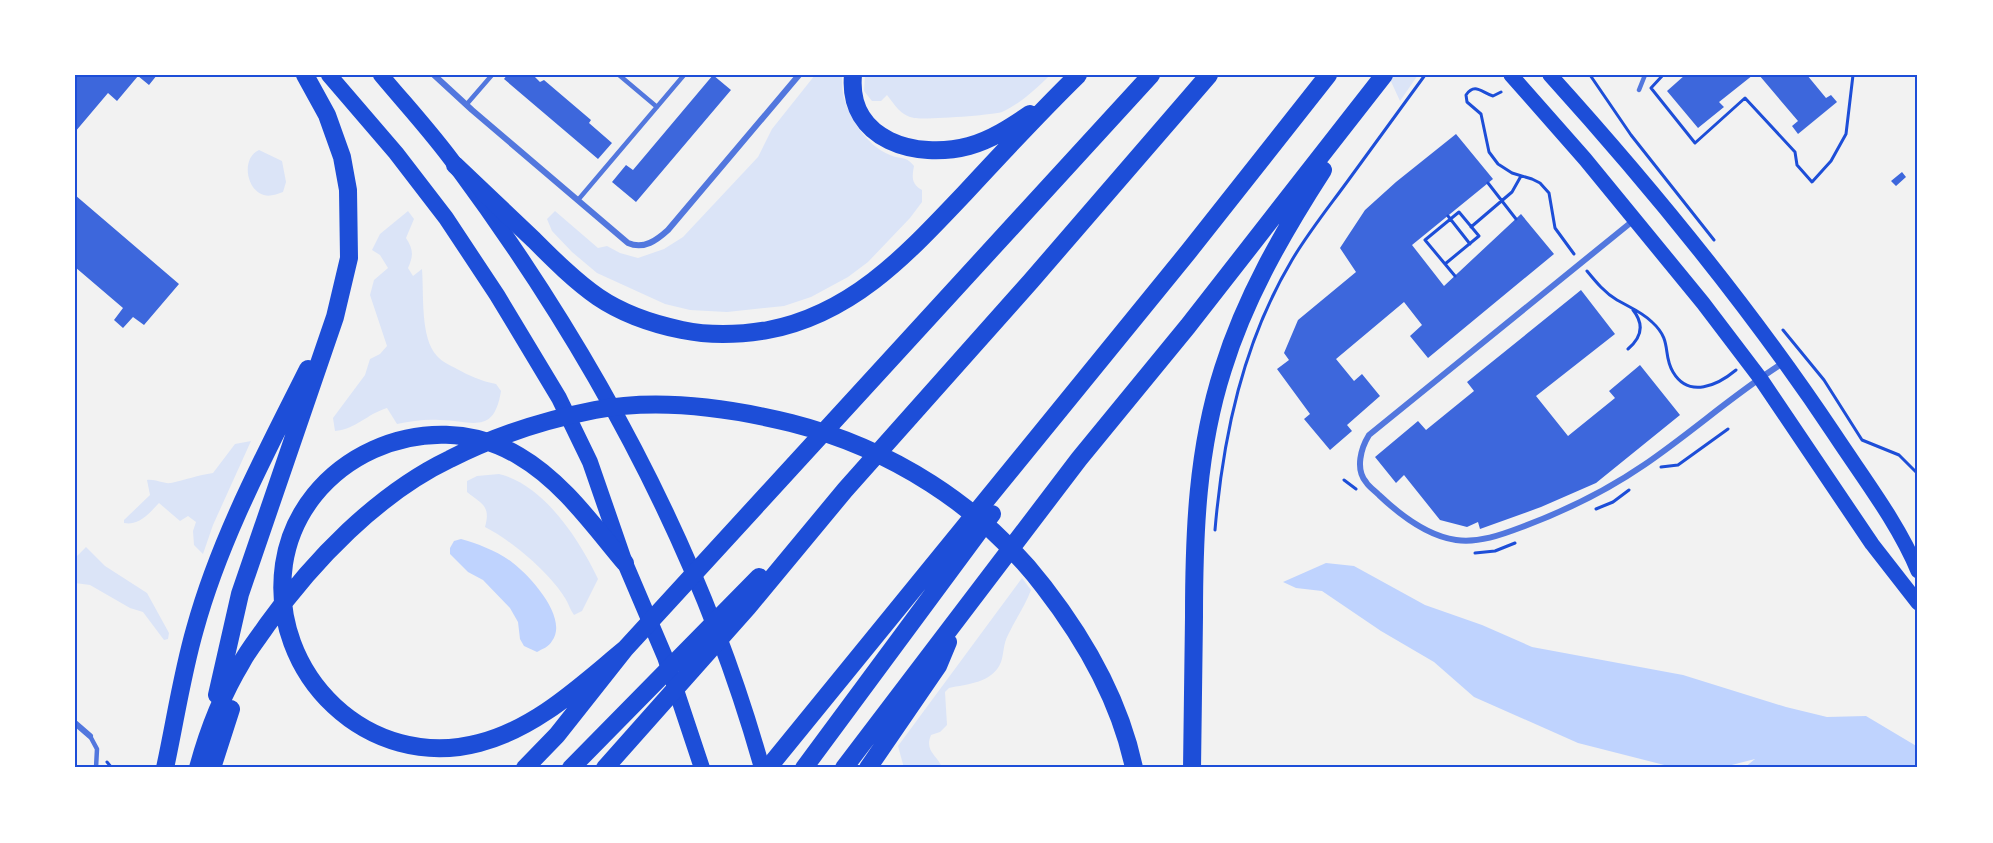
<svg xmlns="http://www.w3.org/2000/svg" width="1993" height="843" font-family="'Open Sans',sans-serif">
<rect width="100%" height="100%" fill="#f2f2f2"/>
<path fill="#dbe4f7" d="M815 75H842C842 81 842 88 843 94 848 117 867 146 890 155 901 160 905 155 914 166 912 177 911 184 922 190V202L910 218 868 262 848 277 811 297 784 306 727 312 690 310 665 304 597 273 572 252 552 231 547 219 555 211 598 248 607 246 620 253 638 258 664 249 683 237 758 157 772 129Z
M865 75H1050C1037 88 1020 104 1002 112 994 115 925 120 914 118 901 116 894 104 887 95L881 101H872L864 91Z
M1388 75H1418L1400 101Z
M259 150 282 161 286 182 283 192C277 194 270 197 264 195 246 190 241 158 259 150Z
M408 211 414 219 406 238C413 249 414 255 408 268L413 276 422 269C424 294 420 338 437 356 442 362 450 365 457 369 470 376 481 381 496 384L501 391C494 435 473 421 440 420 425 419 412 421 397 424L387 408C367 414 356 429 335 431L333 418 365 375 370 359 380 354 387 346 370 295 374 280 388 268 380 255 372 250 380 234Z
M251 441 213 525 203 554 194 545 193 531 196 522 188 516 180 521 159 503C149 513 140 526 124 523V520L150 495 147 480C156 479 163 484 171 483 185 480 198 475 213 473L235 444Z
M499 474C544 485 579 539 598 579L582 611 574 615C570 610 569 604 565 598 550 573 511 540 485 527 491 506 482 504 467 492V481L477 476Z
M86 547 105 566 147 593 169 633 168 639 164 640 143 612 130 608 90 585 75 583V558Z
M1022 578 1031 590C1025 606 1015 620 1008 635 1003 644 1004 654 1001 662 993 683 967 684 949 688L945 692 947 725 940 732 931 735C924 752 938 755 942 768H904L898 746Z"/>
<path fill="#bfd3fe" d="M461 539C478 544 498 551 513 563 530 576 569 618 552 641 549 647 542 649 537 652L524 646 520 639 518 622 510 608 483 580 468 572 450 554V548L454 541Z
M1326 563 1354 566 1425 605 1482 625 1532 647 1683 675 1786 707 1827 717 1866 716 1918 747V768H1744L1755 759 1720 768H1676L1578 743 1474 697 1434 662 1381 631 1322 591 1296 588 1283 582Z"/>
<path fill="#3d67dc" d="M75 75H157L149 85 138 76 117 101 108 93 75 132Z
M507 75H533L540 82 544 80 591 120 589 123 612 143 598 159 504 79Z
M713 75 731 90 636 202 612 182 626 165 633 170Z
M1685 75H1753L1719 102 1724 107 1698 128 1667 91Z
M1759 75H1807L1826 98 1831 95 1837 102 1798 134 1792 126 1798 121Z
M1456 134 1493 179 1412 245 1444 286 1521 214 1554 254 1428 358 1410 336 1422 325 1404 302 1336 359 1354 381 1362 374 1380 396 1347 425 1352 431 1330 450 1304 419 1310 414 1277 369 1289 360 1284 353 1298 320 1356 272 1340 248 1365 210 1396 182Z
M1902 172 1906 177 1896 186 1891 181Z
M75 195 179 284 144 325 133 317 123 328 114 320 123 308 75 267Z
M1581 290 1615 334 1536 396 1568 436 1615 398 1609 391 1640 365 1680 415 1596 483 1541 507 1480 529 1478 522 1467 527 1440 520 1404 475 1396 483 1375 457 1418 421 1426 430 1474 391 1467 382Z"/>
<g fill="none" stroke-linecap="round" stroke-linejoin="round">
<path stroke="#1d4ed8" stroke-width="3" d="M1590 75 1631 135 1714 240
M1663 75 1651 88 1695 143 1745 98 1795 152 1797 165 1812 182 1831 161 1846 134 1853 75
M1501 92 1493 96C1482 93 1475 82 1466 95L1467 102 1481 114 1489 152 1498 164 1512 173 1532 179 1540 183 1549 193 1555 228 1574 254
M1488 183 1516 219
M1459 212 1479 236 1445 264 1425 240Z
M1448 216 1470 244
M1471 227 1512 192 1521 176
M1445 264 1455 276
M1587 271C1596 282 1605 293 1617 300 1629 307 1642 312 1652 322 1673 341 1662 354 1673 372 1689 399 1718 385 1736 370
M1783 330 1824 380 1862 440 1899 455 1918 474
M1628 349C1641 338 1645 325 1633 310
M1661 467 1678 465 1728 429
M1344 480 1356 489
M1596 509 1613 502 1629 490
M1215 530C1223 436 1243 342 1292 260 1308 233 1328 208 1347 182 1373 146 1399 111 1425 75
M1475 553 1495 551 1515 543
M107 762 112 768"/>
<path stroke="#5277de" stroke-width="4.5" d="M619 75 657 107
M1639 90 1645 75
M466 105 492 75
M578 200 684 75
M90 736 97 749 96 768"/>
<path stroke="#5277de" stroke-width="6" d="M434 75 472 110 628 243C644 250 657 240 668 230L799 75
M1634 220 1369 435C1361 448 1355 469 1366 482 1369 487 1375 491 1379 495 1399 514 1428 536 1456 540 1479 543 1501 535 1522 527 1565 511 1606 491 1644 465 1691 433 1734 394 1783 363
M75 723 90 736"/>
<path stroke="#1d4ed8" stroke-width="15" d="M1511 75 1585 159 1703 303 1760 378 1872 544 1918 603
M1550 75C1654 190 1749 306 1835 435 1864 479 1898 523 1918 571"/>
<path stroke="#1d4ed8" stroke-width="16" d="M329 75 396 153 446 218 497 295 559 398 590 462 625 563 665 657 702 768
M381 75C406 105 433 134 456 166 590 347 701 550 762 768"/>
<path stroke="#1d4ed8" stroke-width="18" d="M853 75C847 141 917 160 969 146 991 140 1011 127 1030 114
M455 165C481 190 508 215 534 240 554 260 575 281 598 297 623 314 653 324 682 330 711 336 739 335 768 330 853 314 908 253 965 193 1002 153 1039 113 1078 75
M625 563C593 525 562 481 519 456 428 401 300 458 284 564 268 675 369 772 479 743 537 728 581 685 625 649
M217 695 240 594 335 317 349 258 348 190 342 157 327 115 305 75
M165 768C175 722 182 674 195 629 220 538 266 453 308 369
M198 768C208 731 222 695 242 662 249 649 259 637 267 625 313 561 377 494 450 459 495 436 544 420 595 410 657 398 730 408 791 423 890 448 981 505 1044 587 1085 640 1120 701 1134 768
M212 768 231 709
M525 768 557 735 625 649 1151 75
M571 768 759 577
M605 768 748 607 845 490 1031 281 1209 75
M768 768 1189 251 1328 75
M804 768 992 514
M844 768 1079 459 1188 326 1384 75
M868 768 938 666 948 642
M1192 768C1193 718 1193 668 1194 617 1194 533 1197 450 1223 369 1245 298 1283 232 1323 170"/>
</g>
<rect width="1993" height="843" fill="none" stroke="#ffffff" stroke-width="153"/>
<rect x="76" y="76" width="1840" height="690" fill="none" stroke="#1d4ed8" stroke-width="2"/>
</svg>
